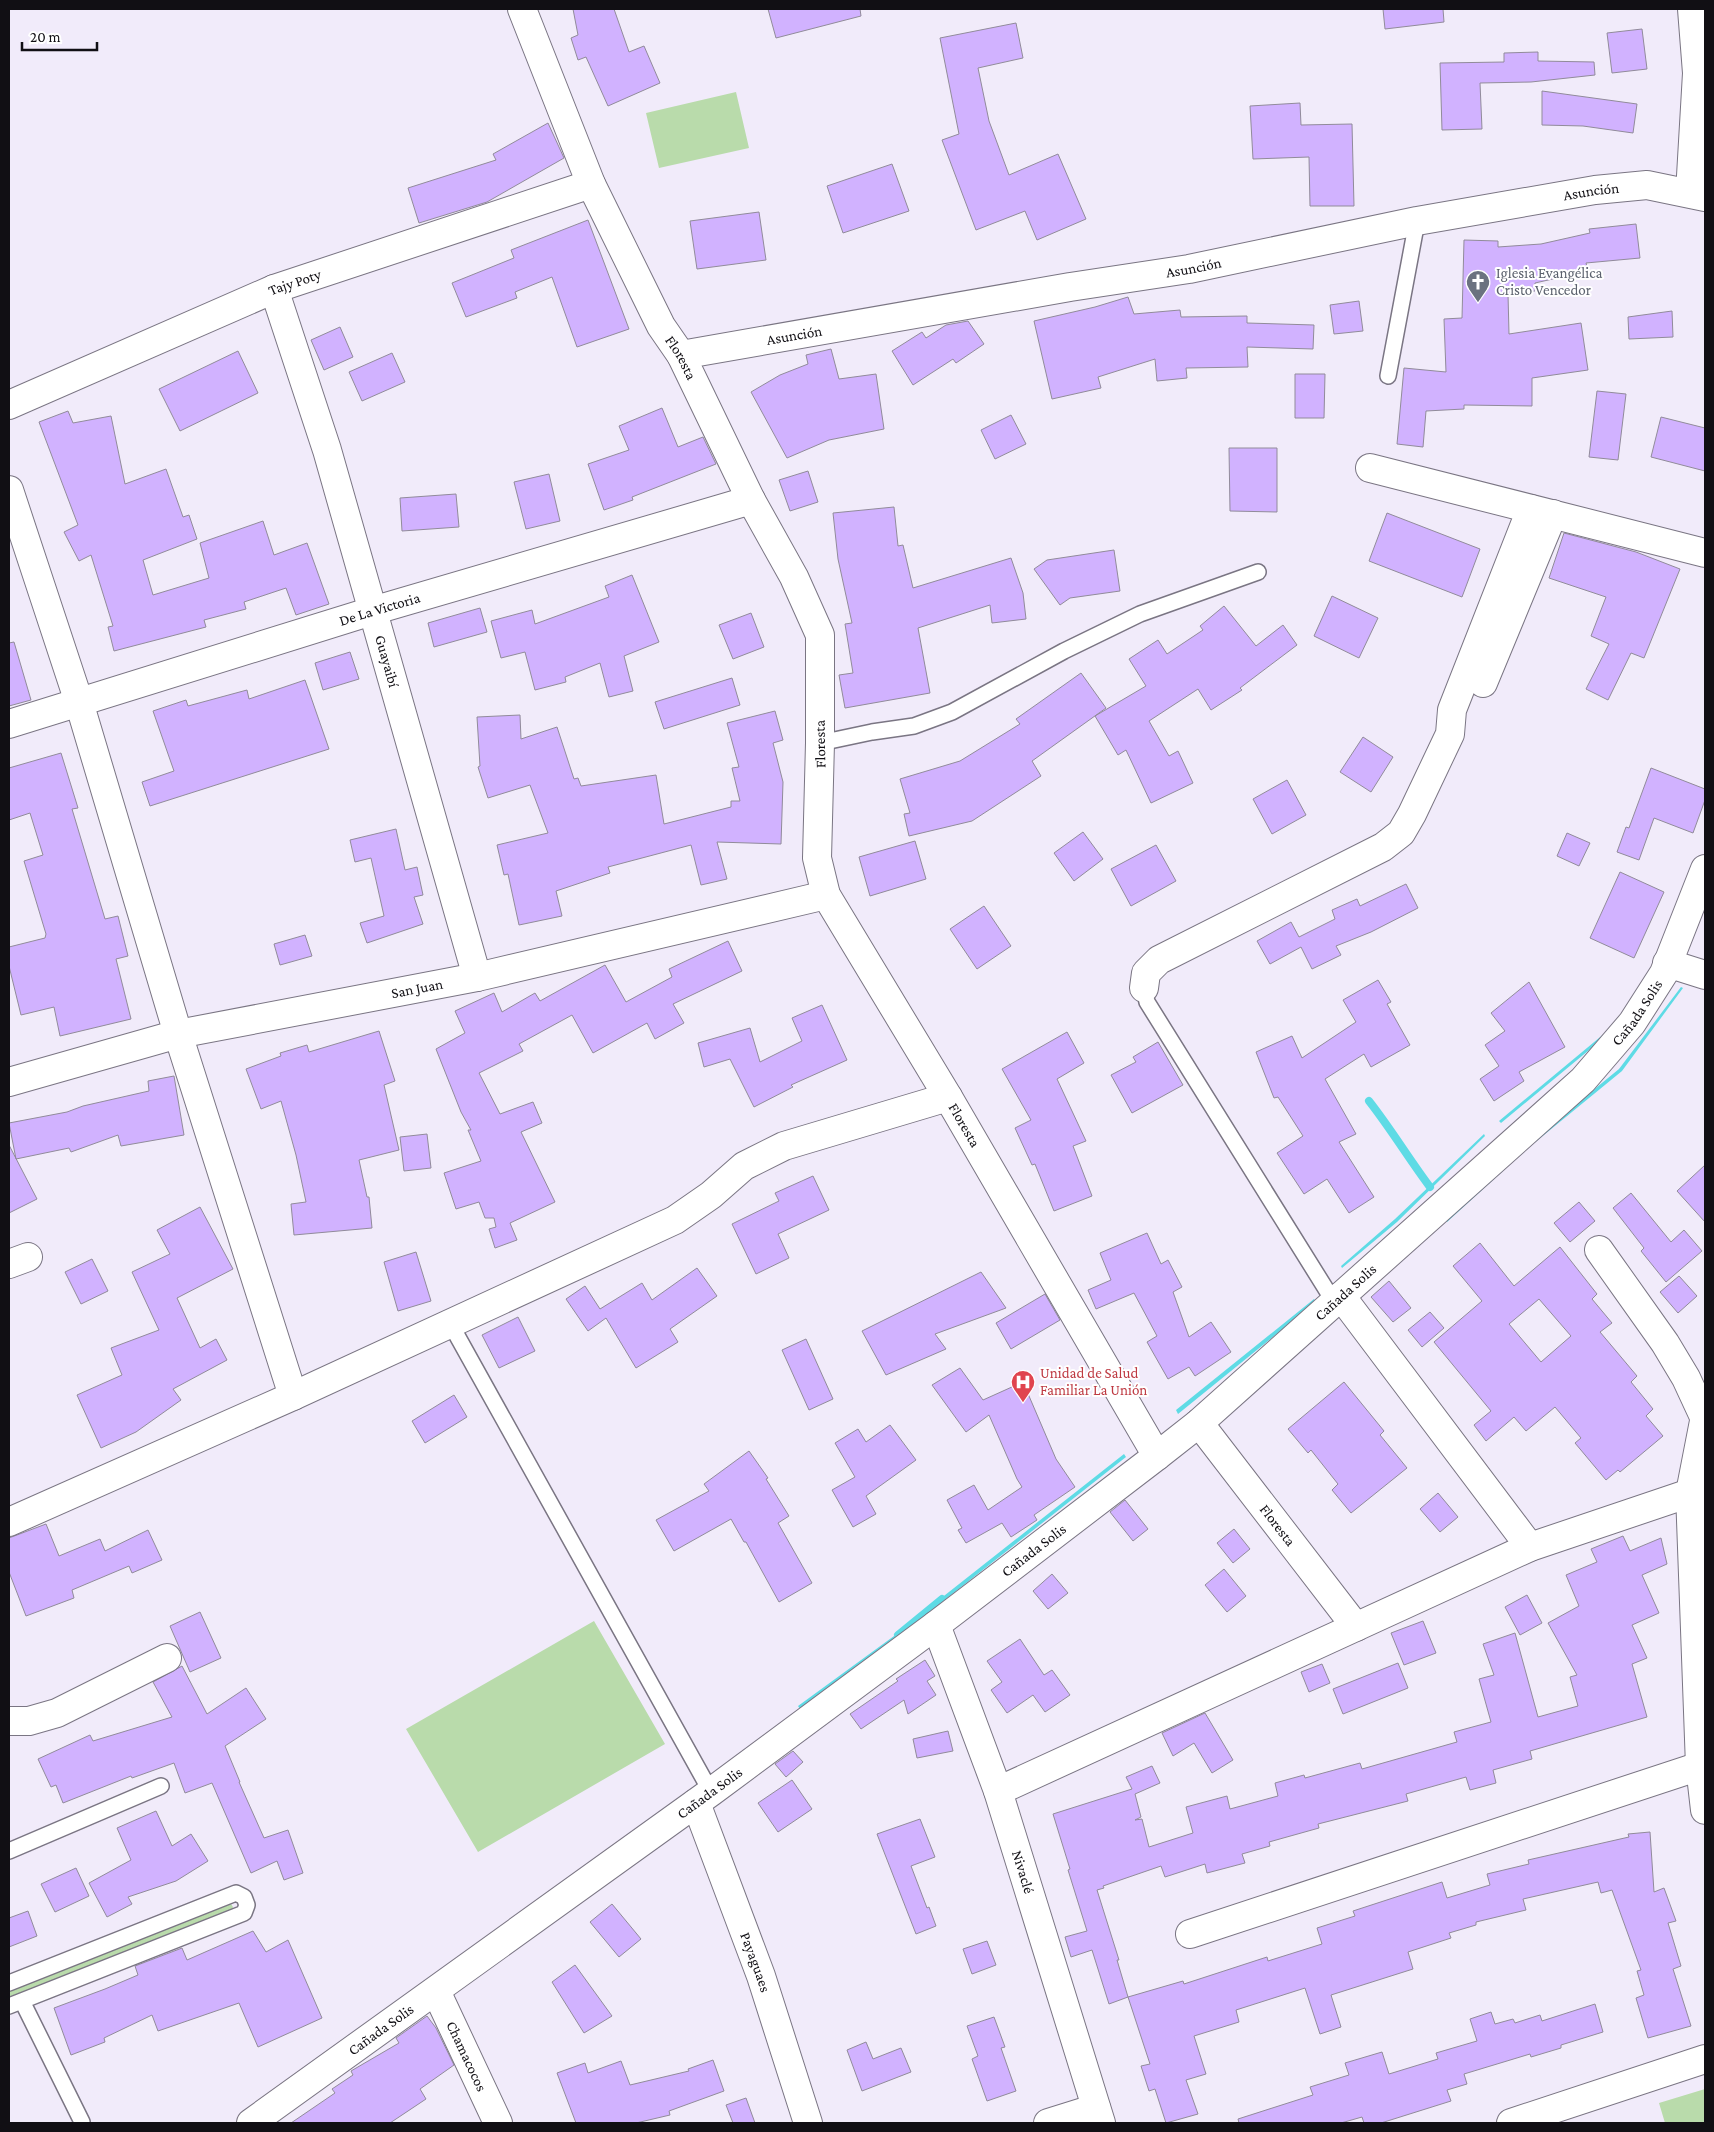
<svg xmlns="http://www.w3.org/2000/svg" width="1714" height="2132" font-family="'Crimson Pro',serif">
<rect width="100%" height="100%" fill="#f1ebfa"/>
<path fill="#b9dbab" d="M736 92 749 148 659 168 646 113Z
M594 1621 665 1744 478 1852 406 1729Z
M231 1904 233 1907 232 1910 9 1997V1991Z
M1705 2089V2123H1665L1659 2103Z"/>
<path fill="#5edbe5" d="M1681 987 1683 988 1622 1071 1528 1148 1447 1222 1445 1219 1525 1146 1619 1069Z
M1605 1033 1606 1036 1501 1123 1499 1121Z
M1484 1134 1485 1136 1397 1222 1342 1268 1341 1266 1395 1219Z
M1314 1299 1316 1302 1178 1414 1176 1410Z
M1124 1454 1126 1457 937 1606 935 1603Z
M905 1628 907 1631 800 1709 798 1706Z"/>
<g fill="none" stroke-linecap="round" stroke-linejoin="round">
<path stroke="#5edbe5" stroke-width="8" d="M1369 1101C1391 1129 1409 1159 1430 1187
M898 1635 942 1599"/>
</g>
<path fill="#d1b2ff" stroke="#918b9a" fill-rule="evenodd" d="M573 9H614L629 52 644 46 660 83 608 106 586 57 578 60 571 38 578 35Z
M768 9H860L861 16 776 38Z
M1383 9H1443L1444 22 1385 29Z
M1016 23 1023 58 978 68 989 121 1009 175 1058 154 1086 219 1037 240 1025 211 976 230 942 140 959 134 940 38Z
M1642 29 1647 69 1612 73 1607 33Z
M1538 52V61L1594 62 1595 75 1531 82 1480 83 1482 129 1442 130 1440 63 1504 62V53Z
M1542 91 1637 104 1633 133 1583 126 1542 125Z
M1300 103 1301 125 1352 124 1354 206H1310L1309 157 1253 159 1250 106Z
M548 123 564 158 487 202 419 223 408 188 496 160 493 154Z
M892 164 909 211 843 233 827 186Z
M759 212 766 260 697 269 690 221Z
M588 220 629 329 577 347 552 277 515 292 517 298 466 317 452 283 514 258 511 250Z
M1636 224 1640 258 1586 263 1588 271 1535 283V291L1508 294 1509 334 1581 323 1588 370 1532 378V406L1464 405V409L1426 411 1423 447 1397 444 1404 368 1446 372 1444 319 1462 318 1464 240 1498 241V247L1541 244 1590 233 1589 229Z
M1128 297 1134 314 1180 310 1181 317 1247 316V323L1314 325 1313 349 1247 347 1248 367 1186 368 1187 378 1157 381 1155 359 1098 377 1101 388 1052 399 1034 321 1095 307Z
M1359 301 1363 331 1334 334 1330 305Z
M1672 311 1673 337 1629 339 1628 317Z
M968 321 984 344 956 363 953 359 913 385 892 351 922 332 926 338 946 325Z
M340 327 353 357 324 370 311 340Z
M831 349 839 379 876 374 884 429 829 440 787 458 751 392 780 375 808 364 806 355Z
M238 351 258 393 180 431 159 389Z
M392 353 405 382 362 401 349 372Z
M1295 374H1325L1324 418H1295Z
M1597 391 1626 394 1618 460 1589 457Z
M662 408 678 447 703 437 716 464 632 497 633 500 604 510 588 464 629 450 619 426Z
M68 411 73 423 111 416 125 484 166 469 183 517 189 515 197 539 143 560 153 595 209 578 200 543 263 521 274 555 307 543 329 604 296 615 286 588 244 602 246 609 204 620 206 627 114 651 108 627 113 626 91 555 79 561 64 532 78 525 39 422Z
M1011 415 1026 444 995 459 981 430Z
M1661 417 1705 428V471L1651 457Z
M1229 448H1277V512L1230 511Z
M808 471 818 502 790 511 779 480Z
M549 474 560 521 526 529 514 482Z
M456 494 459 527 402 531 400 498Z
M894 507 898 546 903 545 913 588 1011 558 1023 593 1026 619 992 623 990 605 918 628 930 693 845 708 839 675 853 673 845 624 852 623 838 559 833 513Z
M1387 513 1480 549 1462 597 1369 561Z
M1564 533 1636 552 1680 569 1644 658 1631 653 1608 700 1586 689 1609 644 1591 636 1606 597 1549 578Z
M1114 550 1120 591 1070 598 1060 605 1034 569 1047 560Z
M632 575 659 642 624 656 633 691 609 697 600 663 565 677 566 682 535 690 525 652 501 658 491 621 532 610 535 624 609 597 605 586Z
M1332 596 1378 618 1359 658 1314 636Z
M1224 606 1256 646 1283 625 1297 645 1240 688 1242 690 1211 710 1198 689 1149 721 1169 756 1178 751 1193 783 1151 803 1126 750 1118 755 1095 716 1146 686 1129 659 1158 640 1167 654 1203 630 1200 626Z
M480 608 487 632 434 647 428 623Z
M751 613 764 647 733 659 719 625Z
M14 642 31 700 9 706V643Z
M350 652 359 679 323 690 315 663Z
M1081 673 1106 708 1032 761 1041 776 972 821 909 836 904 814 910 813 900 779 960 761 1020 724 1016 719Z
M732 678 740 705 664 729 655 702Z
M305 680 329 749 150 806 142 782 174 771 153 711 186 700 188 706 247 690 249 699Z
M775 711 783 740 773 743 783 782 781 844 717 842 727 879 701 885 691 845 608 867 610 873 556 891 562 916 519 925 508 874 504 875 497 845 548 833 530 785 488 798 478 767 480 766 477 717 520 715 521 739 557 727 574 779 578 778 581 786 656 775 664 824 731 807V801H740L732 768 739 767 727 723Z
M1363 737 1393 757 1371 792 1340 772Z
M61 753 78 808 72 809 105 919 118 916 128 956 116 959 131 1019 60 1036 54 1007 21 1015 9 966V947L45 938 46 934 24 861 43 855 30 813 9 820V768Z
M1651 768 1705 789V800L1693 833 1654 818 1639 860 1617 852 1626 827 1629 828Z
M1287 780 1306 815 1272 834 1253 799Z
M396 829 405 870 417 867 423 895 414 897 423 924 367 943 360 923 384 916 371 858 355 862 350 840Z
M1083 832 1103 859 1074 881 1054 853Z
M1567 833 1590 843 1579 866 1557 856Z
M915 841 926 879 870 896 859 857Z
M1156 845 1176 881 1131 906 1111 869Z
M1620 872 1664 892 1634 958 1590 938Z
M1406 884 1418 908 1371 932 1336 946 1341 955 1312 969 1301 947 1270 964 1257 941 1291 922 1299 937 1335 919 1332 910 1357 899 1360 906Z
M984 906 1011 946 977 969 950 929Z
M305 935 312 956 280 965 274 944Z
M728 941 742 971 673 1004 684 1023 655 1039 647 1023 593 1053 572 1015 519 1044 523 1051 479 1073 500 1114 533 1102 542 1123 521 1132 555 1202 510 1223 517 1240 495 1248 489 1229 496 1227 494 1218H485L479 1202 456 1209 444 1173 481 1161 468 1130H471L461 1112 436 1049 465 1033 455 1011 494 993 502 1012 535 993 540 1001 605 965 626 1002 672 977 669 969Z
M1378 980 1391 1002 1387 1004 1410 1045 1371 1067 1364 1054 1325 1079 1356 1134 1339 1142 1374 1197 1349 1213 1327 1179 1304 1194 1277 1153 1303 1136 1278 1097 1274 1098 1256 1052 1292 1036 1302 1058 1356 1022 1343 1000Z
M1529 982 1565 1047 1519 1072 1524 1081 1494 1101 1480 1079 1499 1066 1485 1045 1505 1031 1491 1013Z
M822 1005 847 1060 791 1085 793 1087 754 1107 730 1059 704 1067 698 1043 750 1028 760 1062 802 1041 792 1018Z
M379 1031 395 1081 384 1085 399 1150 359 1160 367 1197H369L372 1228 294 1235 291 1204 306 1202 296 1155 281 1101 261 1109 246 1069 281 1056 280 1053 307 1045 309 1052Z
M1067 1032 1084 1063 1057 1079 1086 1141 1073 1146 1092 1196 1054 1211 1035 1164 1032 1165 1015 1128 1031 1120 1002 1069Z
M1158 1042 1183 1085 1132 1113 1111 1075 1136 1062 1133 1057Z
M174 1076 184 1135 121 1146 118 1135 71 1152 69 1148 16 1159 9 1123 67 1112 83 1106 149 1091 148 1081Z
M427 1134 431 1168 404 1171 400 1137Z
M9 1145 37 1199 9 1213Z
M1705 1165V1222L1677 1191Z
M813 1176 829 1210 778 1234 789 1258 756 1274 732 1224 779 1201 775 1193Z
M1631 1193 1671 1242 1684 1230 1702 1251 1666 1282 1641 1251 1644 1248 1613 1208Z
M1579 1202 1595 1221 1570 1242 1554 1223Z
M200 1207 233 1269 177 1298 200 1348 216 1339 227 1360 173 1389 181 1400 136 1432 101 1448 77 1395 122 1375 111 1348 159 1330 132 1272 170 1254 157 1230Z
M1147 1233 1161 1264 1168 1260 1182 1287 1173 1292 1189 1337 1211 1322 1231 1352 1195 1376 1189 1367 1168 1379 1147 1342 1157 1336 1134 1293 1096 1309 1088 1290 1111 1280 1100 1253Z
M1480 1243 1514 1286 1560 1247 1597 1294 1592 1299 1612 1323 1600 1332 1637 1376 1631 1382 1653 1409 1646 1416 1663 1436 1620 1472 1618 1470 1606 1480 1575 1443 1581 1438 1555 1407 1526 1431 1514 1417 1486 1441 1474 1425 1491 1411 1434 1342 1482 1301 1453 1266ZM1539 1299 1571 1336 1541 1362 1509 1324Z
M416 1252 431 1301 398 1311 384 1262Z
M92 1259 108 1291 81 1304 65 1272Z
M697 1268 717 1296 670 1329 678 1342 636 1368 606 1318 588 1331 566 1299 585 1286 600 1309 642 1283 652 1300Z
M981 1272 1006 1308 935 1334 946 1349 886 1375 862 1331Z
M1679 1276 1697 1296 1678 1313 1660 1292Z
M1389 1281 1411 1308 1393 1322 1371 1297Z
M1045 1294 1060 1320 1011 1349 996 1323Z
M1430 1312 1444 1328 1422 1347 1408 1330Z
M518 1317 535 1351 499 1368 482 1335Z
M806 1339 833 1399 809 1410 782 1350Z
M960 1368 983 1400 1023 1382 1056 1459 1075 1487 1034 1515 1037 1520 1011 1537 1002 1523 966 1543 958 1530 962 1528 947 1500 974 1485 988 1510 1022 1487 1017 1479 989 1415 966 1432 932 1385Z
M1344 1382 1384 1431 1380 1435 1407 1468 1351 1513 1332 1490 1338 1484 1311 1450 1308 1453 1288 1429Z
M454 1395 467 1417 425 1443 412 1421Z
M890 1425 916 1460 866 1496 876 1514 853 1527 832 1490 855 1477 835 1443 858 1429 866 1442Z
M749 1451 768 1478 766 1479 789 1516 778 1523 812 1583 779 1602 746 1542H744L731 1519 674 1551 656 1520 709 1491 704 1484Z
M1438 1493 1458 1517 1440 1532 1420 1509Z
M1125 1500 1148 1529 1133 1541 1110 1512Z
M46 1524 59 1556 100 1539 105 1551 148 1530 162 1560 132 1573 129 1566 72 1590 74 1598 26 1616 9 1572V1538Z
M1234 1529 1250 1549 1233 1563 1217 1543Z
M1623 1536 1630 1551 1661 1538 1667 1564 1642 1575 1659 1613 1632 1625 1647 1658 1632 1664 1647 1717 1530 1751 1532 1759 1493 1770 1496 1783 1470 1790 1466 1777 1406 1794 1408 1801 1318 1824 1319 1828 1269 1842 1270 1846 1242 1854 1245 1863 1207 1873 1205 1864 1165 1877 1161 1866 1103 1886 1104 1888 1097 1890 1119 1960H1117L1128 1997 1109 2004 1092 1950 1071 1957 1065 1937 1087 1931 1068 1870 1070 1869 1053 1814 1132 1789 1126 1777 1152 1766 1160 1783 1135 1794 1141 1817 1135 1820 1142 1819 1149 1847 1193 1833 1186 1807 1227 1796 1230 1809 1278 1796 1275 1783 1304 1775 1305 1778 1360 1763 1362 1769 1457 1742 1454 1732 1491 1722 1479 1679 1494 1675 1483 1644 1515 1633 1538 1717 1578 1706 1570 1677 1577 1675 1548 1623 1579 1606 1566 1575 1597 1562 1591 1549Z
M1224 1569 1246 1596 1227 1612 1205 1585Z
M1052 1574 1068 1593 1048 1609 1033 1591Z
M1527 1595 1542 1623 1520 1635 1505 1607Z
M200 1612 221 1658 190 1672 170 1626Z
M1423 1621 1436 1653 1404 1665 1391 1633Z
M1020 1639 1044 1675 1052 1670 1070 1695 1045 1712 1033 1695 1007 1713 991 1690 1002 1682 987 1661Z
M925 1660 935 1676 927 1681 936 1695 908 1714 904 1700 861 1729 850 1714 898 1681 896 1679Z
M1398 1663 1408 1688 1343 1714 1333 1689Z
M1322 1664 1330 1683 1309 1692 1301 1672Z
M182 1666 207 1714 246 1688 266 1719 225 1746 240 1782H239L264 1838 288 1830 303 1873 284 1880 277 1861 251 1873 212 1783 185 1793 174 1763 132 1778 131 1776 63 1803 56 1785 51 1787 38 1759 90 1735 93 1741 172 1717 153 1682Z
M1205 1713 1233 1760 1212 1773 1194 1743 1173 1756 1162 1733Z
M948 1731 953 1751 917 1758 913 1739Z
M793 1751 803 1762 786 1777 775 1764Z
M792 1780 812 1809 778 1832 758 1803Z
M156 1811 172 1846 191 1834 208 1861 176 1881 128 1897 132 1904 107 1917 89 1883 131 1860 117 1828Z
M920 1819 935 1857 911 1866 927 1908 929 1907 936 1926 916 1934 877 1834Z
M1650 1832 1654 1892 1664 1888 1676 1921 1668 1923 1681 1966 1673 1969 1691 2026 1648 2038 1636 1998 1644 1995 1637 1971 1641 1970 1612 1890 1601 1893 1598 1882 1523 1899 1526 1910 1476 1922V1925L1449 1933 1451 1938 1408 1952 1413 1969 1331 1995 1341 2027 1320 2034 1305 1988 1236 2010 1239 2022 1194 2036 1206 2074 1186 2080 1198 2114 1166 2123 1155 2089 1149 2091 1141 2066 1150 2064 1128 1997 1183 1981 1184 1984 1267 1957 1268 1961 1322 1944 1317 1928 1355 1916 1353 1911 1442 1882 1447 1898 1490 1885 1487 1874 1529 1864 1528 1860 1629 1837 1628 1834Z
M76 1868 89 1896 55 1912 41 1884Z
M612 1904 641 1939 619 1957 590 1922Z
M28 1911 37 1936 9 1947V1918Z
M253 1931 266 1952 288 1940 322 2018 258 2047 239 2003 158 2031 152 2015 104 2038 105 2042 71 2055 54 2008 105 1989 138 1975 135 1966 182 1948 187 1960Z
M987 1941 996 1965 972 1974 963 1949Z
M575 1965 612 2016 584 2033 552 1982Z
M1595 2004 1603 2032 1561 2045V2048L1531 2057 1530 2054 1464 2074 1467 2084 1447 2090 1451 2101 1381 2123H1364L1362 2117 1341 2123H1239L1238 2119 1313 2095 1310 2087 1349 2075 1345 2063 1382 2052 1389 2074 1438 2059 1436 2053 1477 2041 1470 2019 1491 2012 1495 2024 1513 2019 1515 2023 1540 2015 1542 2021Z
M427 2016 436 2028 454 2065 420 2089 426 2099 390 2123H291L335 2093 332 2089 353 2075 351 2071 399 2043 396 2038Z
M994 2017 1005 2047 1001 2048 1016 2091 987 2101 972 2059 978 2056 967 2026Z
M866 2042 873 2059 901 2048 911 2072 862 2091 847 2050Z
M713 2060 724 2091 669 2111 670 2115 636 2123H576L557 2073 585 2063 588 2073 621 2061 630 2085 689 2071 688 2069Z
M746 2098 755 2123H733L726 2105Z"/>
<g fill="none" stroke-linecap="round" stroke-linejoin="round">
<g stroke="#7a7583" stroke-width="18">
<path id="service" d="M1388 376 1417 221
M820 743 872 732 914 726 952 712 1064 651 1140 614 1258 572
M1144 988 1147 1002 1334 1302
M450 1323 711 1792
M9 1851 161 1786
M9 1983 236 1893 244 1897 247 1905 244 1913 9 2006
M22 2001 82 2122"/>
</g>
<g stroke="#7a7583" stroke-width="30">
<g id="minor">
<path d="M1690 193 1697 73 1692 9"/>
<path id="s1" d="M274 289 327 450 477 977"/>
<path id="s2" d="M681 355 1070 287 1189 269 1417 221 1595 190 1647 185 1705 197"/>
<path id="s3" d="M9 405 274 289 591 184"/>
<path d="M1370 468 1705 553"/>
<path d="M9 490 79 702 178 1034 293 1396"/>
<path d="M1483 683 1553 514"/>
<path id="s4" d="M9 724 372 611 751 500"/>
<path d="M1667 963 1705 975"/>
<path d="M1144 988 1146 973 1159 960 1383 847 1401 833 1412 814 1450 734 1452 710 1531 509"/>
<path id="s5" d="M9 1082 178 1034 477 977 826 895"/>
<path d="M1599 1250 1665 1343 1686 1378 1705 1419"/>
<path d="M9 1264 28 1257"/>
<path d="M1341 1296 1530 1547"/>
<path d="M1705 1416 1690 1493 1700 1766 1705 1810"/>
<path id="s6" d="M1199 1423 1356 1627"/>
<path d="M9 1522 293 1396 675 1220 711 1195 744 1166 784 1146 948 1097"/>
<path id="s7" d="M936 1625 998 1791 1101 2123"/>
<path d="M9 1721H29L57 1713 167 1658"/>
<path d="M998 1791 1530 1547 1690 1493"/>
<path id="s8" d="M696 1803 761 1976 808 2123"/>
<path d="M1190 1934 1700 1766"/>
<path id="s9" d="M436 1991 498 2123"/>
<path d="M1048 2123 1096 2108"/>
<path d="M1511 2123 1705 2059"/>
</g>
</g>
<g stroke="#7a7583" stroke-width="30">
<g id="tertiary">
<path id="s10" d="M522 9 591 184 661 326 681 355 751 500 794 577 820 635V743L817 858 826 895 948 1097 1157 1456"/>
<path id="s11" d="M251 2123 711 1792 936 1625 1157 1456 1199 1423 1583 1080 1632 1023 1664 973 1705 869"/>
</g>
</g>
<use href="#service" stroke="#fff" stroke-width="15"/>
<use href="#minor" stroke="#fff" stroke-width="28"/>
<use href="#tertiary" stroke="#fff" stroke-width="28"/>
</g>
<defs>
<g id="church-pin" transform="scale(1.25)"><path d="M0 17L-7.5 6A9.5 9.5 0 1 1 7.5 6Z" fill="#6b7280" stroke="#fff"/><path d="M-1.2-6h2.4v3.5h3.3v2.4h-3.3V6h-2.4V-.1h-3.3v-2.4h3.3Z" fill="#fff"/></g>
<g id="hospital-pin" transform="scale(1.25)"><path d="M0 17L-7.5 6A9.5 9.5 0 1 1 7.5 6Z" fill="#e0444e" stroke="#fff"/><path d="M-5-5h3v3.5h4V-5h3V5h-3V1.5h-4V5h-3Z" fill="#fff"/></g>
</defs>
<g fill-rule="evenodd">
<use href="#church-pin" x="1478" y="282"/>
<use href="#hospital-pin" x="1023" y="1382"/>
</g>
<g text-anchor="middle" stroke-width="4" stroke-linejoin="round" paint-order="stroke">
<g font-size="15" fill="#110f14" stroke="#fff">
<text dy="5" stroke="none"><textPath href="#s2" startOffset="925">Asunción</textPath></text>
<text dy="5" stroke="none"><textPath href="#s2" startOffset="520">Asunción</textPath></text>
<text dy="5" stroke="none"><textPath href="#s3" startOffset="311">Tajy Poty</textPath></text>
<text dy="5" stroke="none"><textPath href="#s2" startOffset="115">Asunción</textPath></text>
<text dy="5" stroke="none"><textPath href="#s10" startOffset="384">Floresta</textPath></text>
<text dy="5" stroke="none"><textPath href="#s4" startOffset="388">De La Victoria</textPath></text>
<text dy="5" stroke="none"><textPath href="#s1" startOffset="389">Guayaibí</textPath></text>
<text transform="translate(820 744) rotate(-91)" y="5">Floresta</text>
<text dy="5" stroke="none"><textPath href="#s5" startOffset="419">San Juan</textPath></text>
<text dy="5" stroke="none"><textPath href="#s11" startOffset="1780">Cañada Solis</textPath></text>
<text dy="5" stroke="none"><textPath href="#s10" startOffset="1224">Floresta</textPath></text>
<text dy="5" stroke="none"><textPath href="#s11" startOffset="1375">Cañada Solis</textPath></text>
<text dy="5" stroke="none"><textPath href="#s6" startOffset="129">Floresta</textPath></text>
<text dy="5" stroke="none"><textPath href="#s11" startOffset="970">Cañada Solis</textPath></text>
<text dy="5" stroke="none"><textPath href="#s11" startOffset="565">Cañada Solis</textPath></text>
<text dy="5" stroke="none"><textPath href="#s7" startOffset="262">Nivaclé</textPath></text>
<text dy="5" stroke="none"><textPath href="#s8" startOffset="170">Payaguaes</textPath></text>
<text dy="5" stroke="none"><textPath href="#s11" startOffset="160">Cañada Solis</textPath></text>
<text dy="5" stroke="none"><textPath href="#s9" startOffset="72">Chamacocos</textPath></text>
</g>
<g font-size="15" fill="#5b616d" stroke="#fff" text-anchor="start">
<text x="1496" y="278">Iglesia Evangélica<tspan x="1496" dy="17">Cristo Vencedor</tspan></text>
</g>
<g font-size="15" fill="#be3a42" stroke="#fff" text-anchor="start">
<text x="1040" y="1378">Unidad de Salud<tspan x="1040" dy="17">Familiar La Unión</tspan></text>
</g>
</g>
<rect width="1714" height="2132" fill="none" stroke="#110f14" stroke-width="20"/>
<path d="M22 42v8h75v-8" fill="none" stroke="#110f14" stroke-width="2.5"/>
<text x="30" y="42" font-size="15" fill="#110f14" stroke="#ffffff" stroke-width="4" paint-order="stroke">20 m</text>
</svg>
